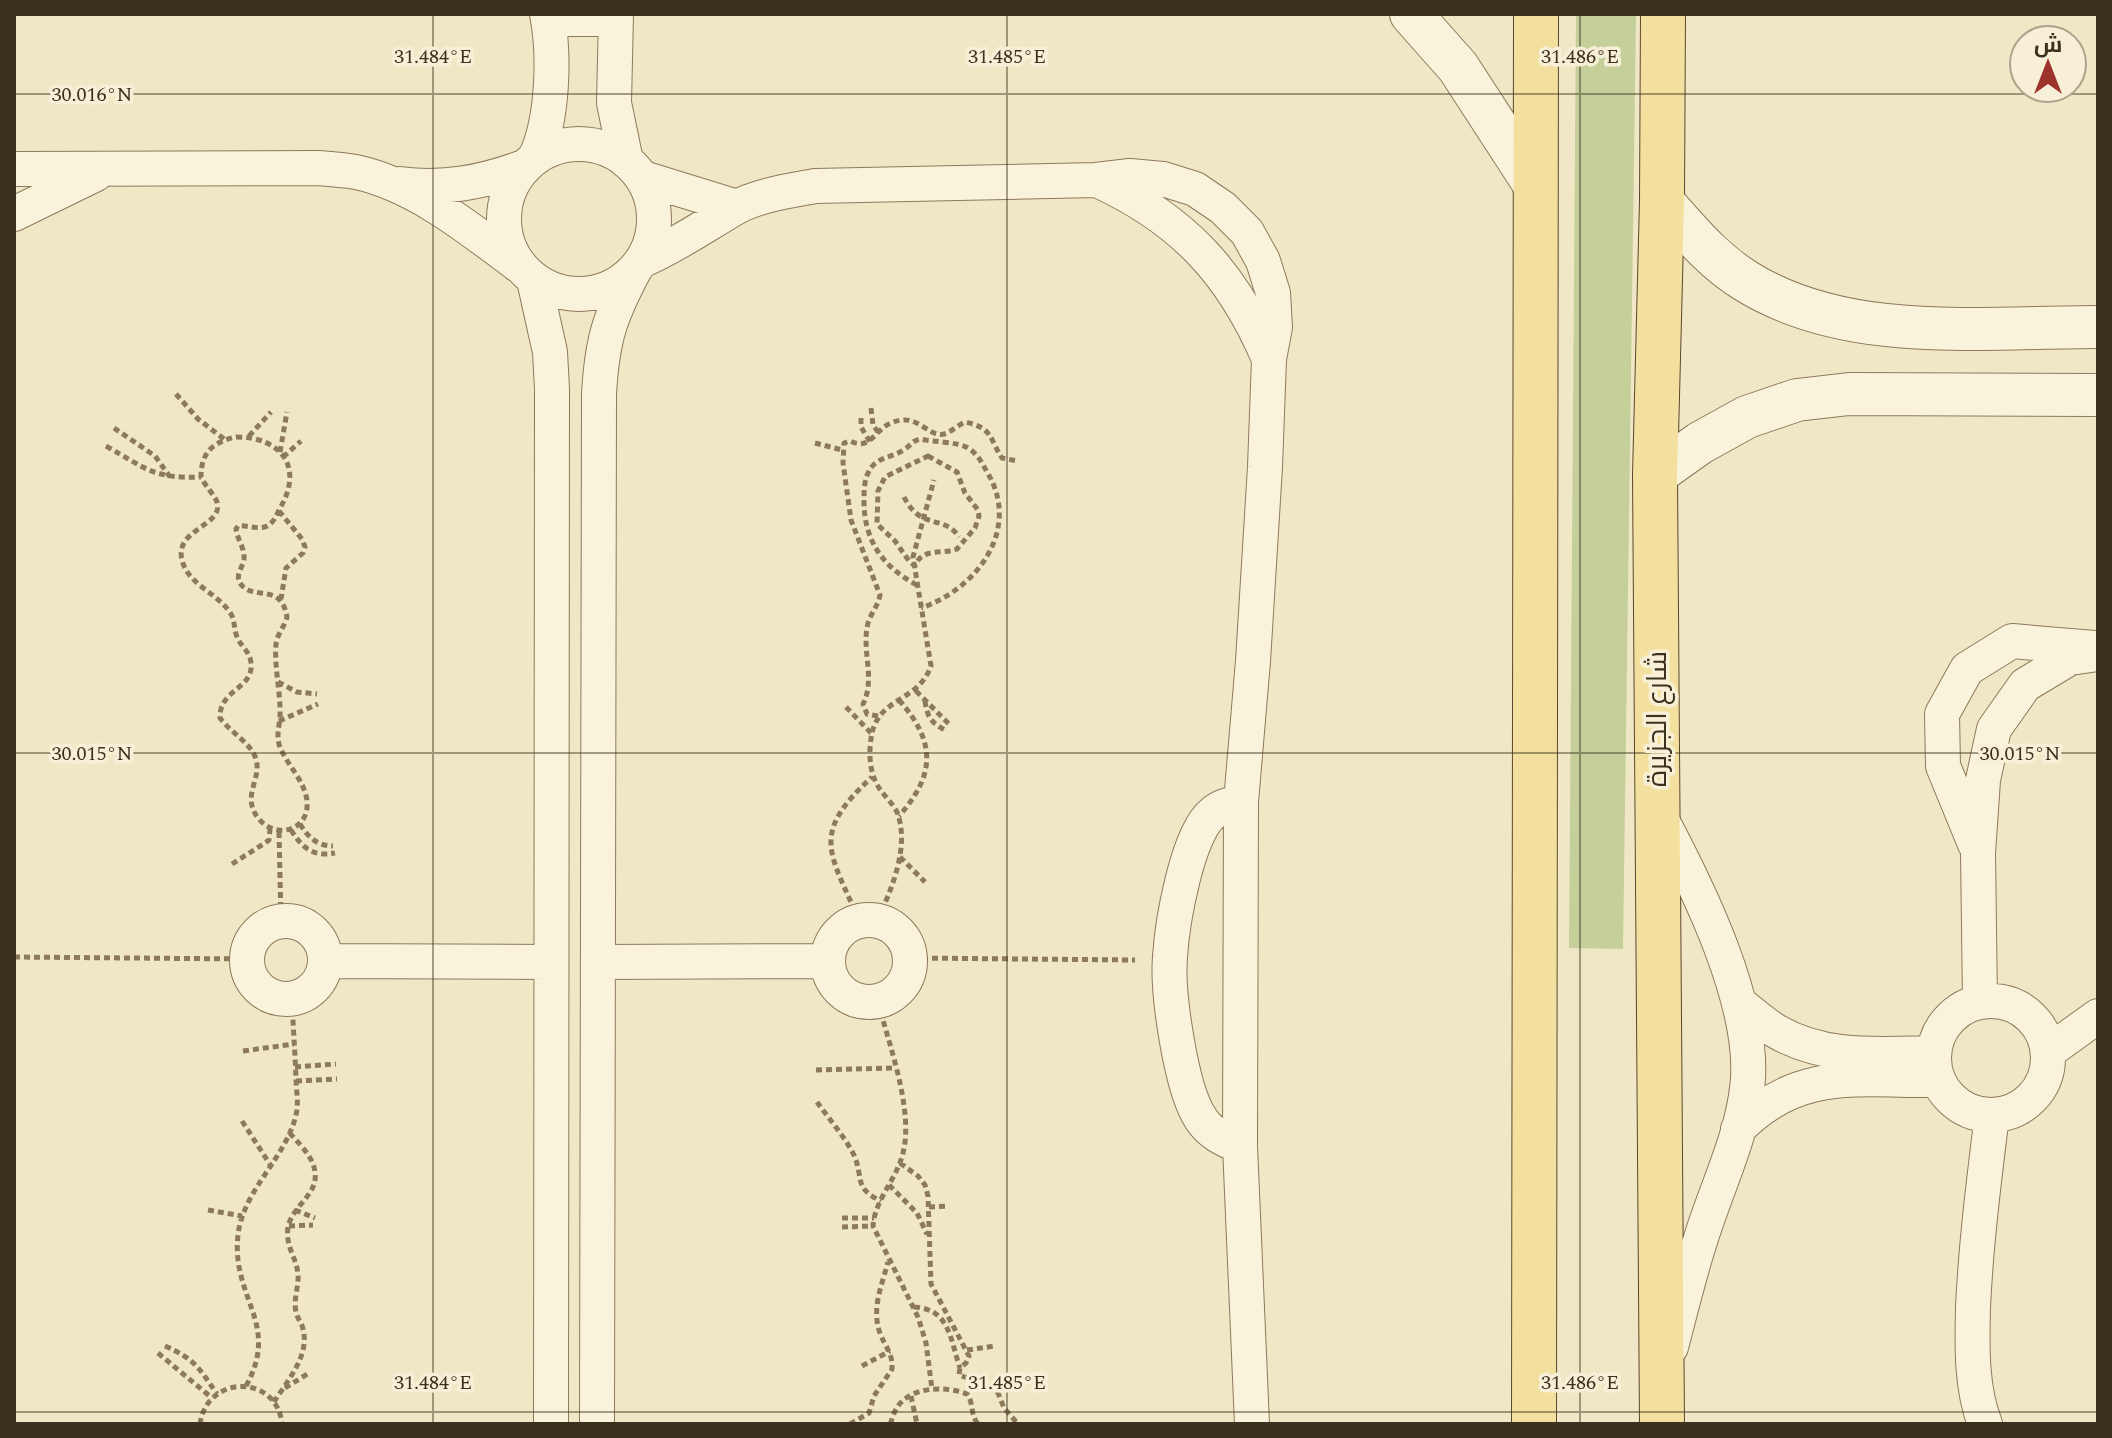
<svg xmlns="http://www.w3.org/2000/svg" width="2112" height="1438" font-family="Spectral,Cairo,serif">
<rect width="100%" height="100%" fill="#f0e7c7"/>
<path fill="#c4cf9a" d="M1576 14H1636L1623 949 1569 948Z"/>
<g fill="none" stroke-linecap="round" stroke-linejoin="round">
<g stroke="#8c7a5b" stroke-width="36">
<path id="minor" d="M616 14 614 103 626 161
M548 19H616
M504 219a75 75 0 1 1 150 0a75 75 0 1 1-150 0Z
M535 158C553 121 555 55 547 14
M14 169 318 168C331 169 344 170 356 172 416 185 470 229 518 265
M643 178 737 207
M1097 180C1182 219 1232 272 1269 359
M400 184C444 190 483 182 524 167
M14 214 96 174
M641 261C676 246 704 226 735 208 758 195 789 191 815 186L1096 180 1130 176 1163 179 1195 189 1223 208 1247 232 1263 261 1273 293 1275 327 1269 359 1265 467 1253 661 1241 802 1240 1146 1252 1424
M534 280 550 352 552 389 551 1424
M1658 813C1696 884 1758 1007 1747 1089 1741 1139 1717 1187 1702 1235 1690 1271 1681 1309 1671 1347
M1975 844 1943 766 1942 714 1967 669 2012 641 2094 648
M828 961a41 41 0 1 1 82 0a41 41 0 1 1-82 0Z
M247 960a39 39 0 1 1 78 0a39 39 0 1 1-78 0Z
M325 961 551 962
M598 962 827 961
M1934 1058a57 57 0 1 1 114 0a57 57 0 1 1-114 0Z
M1980 1002 1978 853 1983 780 1994 729 2025 685 2070 658 2098 654
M1739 1003C1750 1012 1762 1022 1774 1030 1824 1060 1879 1054 1934 1053
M2048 1052 2098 1016
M1738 1129C1798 1067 1859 1081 1938 1080
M1240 1146C1224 1140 1210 1133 1201 1119 1181 1090 1167 993 1170 957 1172 924 1187 833 1213 813 1221 806 1231 804 1241 802
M597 1424 599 394C602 341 609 318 634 271
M1985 1424C1971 1388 1972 1346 1973 1307 1976 1243 1984 1180 1992 1115"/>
</g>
<g stroke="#8c7a5b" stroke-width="44">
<path id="tertiary" d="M1411 14 1458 67 1534 184
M1662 201C1688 230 1712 260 1746 281 1847 344 1983 327 2098 327
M1655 475 1700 443 1747 417 1797 400 1849 394 2098 395"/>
</g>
<g stroke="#5a472f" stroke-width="46">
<path id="primary" d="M1534 1424 1536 14
M1662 1424 1655 475 1662 201 1663 14"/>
</g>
<path stroke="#8c7a5b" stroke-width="5" stroke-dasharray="6 4" stroke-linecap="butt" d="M176 394 198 419 224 439
M871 408 873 425 878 432
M861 418V427L870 442
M114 428 155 456 170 477
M249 436 271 412
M236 437C282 437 304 468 280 508 276 516 273 525 264 527 256 529 246 525 238 526L236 529C237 539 245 548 244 559 243 567 235 575 240 583 252 602 281 581 287 617 285 626 277 634 276 644 274 668 281 693 280 717 279 728 276 737 280 747 287 765 305 781 307 801 310 831 275 840 258 818 241 795 262 780 256 759 251 743 230 732 220 718 219 689 254 689 251 663 250 651 241 647 237 637 234 630 235 621 231 614 218 593 188 585 182 560 174 529 224 526 217 502 214 494 205 486 201 477 201 452 213 442 236 437Z
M815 443 842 450
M106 446C145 468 154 479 201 477
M280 452 287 412
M928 456 957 472 965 493 978 510 979 516 975 528 957 549C941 555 922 547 915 566L909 561 895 541 877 524 878 491 885 477Z
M283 457 301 441
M904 497C921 531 944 514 959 537
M279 511 302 539 305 547 303 553 286 568 281 599
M917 585C883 567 864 541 864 501 864 491 864 480 869 471 877 456 893 458 905 449 911 445 912 441 920 439 933 442 959 442 968 448 978 454 982 463 987 472 1022 529 977 589 921 608
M278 682 297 692 317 694
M916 691 951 726
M899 700C936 742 936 774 899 816
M925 701C927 717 932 724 947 731
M846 707 872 734
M878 716 867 714 863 704C876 678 861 651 868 623 871 613 878 606 880 595L851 520 843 463 844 443 850 441C871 451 874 430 891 423 918 411 927 438 944 434 951 432 958 425 965 422 993 428 989 438 1002 458L1018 461
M279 721 318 704
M300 824C308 837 317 846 333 846
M291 830C302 848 313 857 335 853
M279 832 281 920
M900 857 925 882
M232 864 265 843 269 840 270 829
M859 920C829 851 810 834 872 777
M878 920C891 889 908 852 899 818 897 808 888 800 882 792 869 776 868 753 872 733 880 697 918 702 931 666L913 557 934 480
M14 957 246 959
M912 958 1135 960
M878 1002C889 1045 914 1110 903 1153 897 1179 875 1199 873 1226L918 1317 926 1343 932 1389
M243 1051 294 1044
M295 1067 336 1064
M816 1070 894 1068
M296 1081 337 1079
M817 1102C829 1119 845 1137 854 1155 864 1178 853 1188 881 1201
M242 1121 271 1166
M900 1163 918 1176 925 1185 928 1196 931 1284 969 1356 966 1363 960 1368 959 1375 996 1388 1004 1408 1018 1424
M889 1185 917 1213 927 1234
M929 1207 948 1206
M208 1210 242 1216
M295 1210 315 1218
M842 1218H874
M289 1226 313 1225
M842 1227 873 1226
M914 1307C950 1309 950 1339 960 1368
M165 1346C195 1359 199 1368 217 1394
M967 1350 995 1346
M158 1353 212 1398
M862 1366 890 1351
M246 1386C281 1323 231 1299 238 1235 243 1190 286 1158 296 1115 299 1103 296 1089 296 1078 295 1052 293 1025 292 999
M285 1388 309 1373
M911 1396 917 1424
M274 1402C287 1381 310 1356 303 1329 302 1323 297 1318 296 1312 293 1299 299 1287 298 1275 297 1257 285 1248 288 1227 292 1206 318 1195 315 1173 314 1157 299 1144 289 1132
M200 1424C207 1374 277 1374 282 1424
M850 1424 869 1413 874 1396 892 1369C893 1353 885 1347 880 1333 871 1309 882 1285 888 1262
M890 1424C893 1418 894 1411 898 1406 912 1386 947 1386 967 1394 974 1403 970 1415 978 1424"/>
<use href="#minor" stroke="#faf3db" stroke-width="34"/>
<use href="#tertiary" stroke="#faf3db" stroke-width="42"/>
<use href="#primary" stroke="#f3e09e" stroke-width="44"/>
</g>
<path fill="none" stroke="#3c301f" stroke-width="2" stroke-opacity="0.45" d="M433 14V1424M1007 14V1424M1580 14V1424M14 94H2098M14 753H2098M14 1412H2098"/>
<g text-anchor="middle" stroke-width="7" stroke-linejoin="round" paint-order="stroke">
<g font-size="28" fill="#3c301f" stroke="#f7f0d7">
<text transform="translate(1656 719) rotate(-90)" y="10">شارع الجزيرة</text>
</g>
</g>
<g font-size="20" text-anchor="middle" fill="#3c301f" stroke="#f7f0d7" stroke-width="7" stroke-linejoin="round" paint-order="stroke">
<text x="433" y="63">31.484°E</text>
<text x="1007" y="63">31.485°E</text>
<text x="1580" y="63">31.486°E</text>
<text x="92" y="101">30.016°N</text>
<text x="92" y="760">30.015°N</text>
<text x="2020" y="760">30.015°N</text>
<text x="433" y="1389">31.484°E</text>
<text x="1007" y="1389">31.485°E</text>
<text x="1580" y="1389">31.486°E</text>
</g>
<rect width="2112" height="1438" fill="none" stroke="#3c301f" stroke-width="32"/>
<g transform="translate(2048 64)"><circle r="38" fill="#f7f0d7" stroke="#aca38d" stroke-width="2"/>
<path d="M0-6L14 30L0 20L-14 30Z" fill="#9d332a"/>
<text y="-12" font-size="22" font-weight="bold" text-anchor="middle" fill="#3c301f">ش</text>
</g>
</svg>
